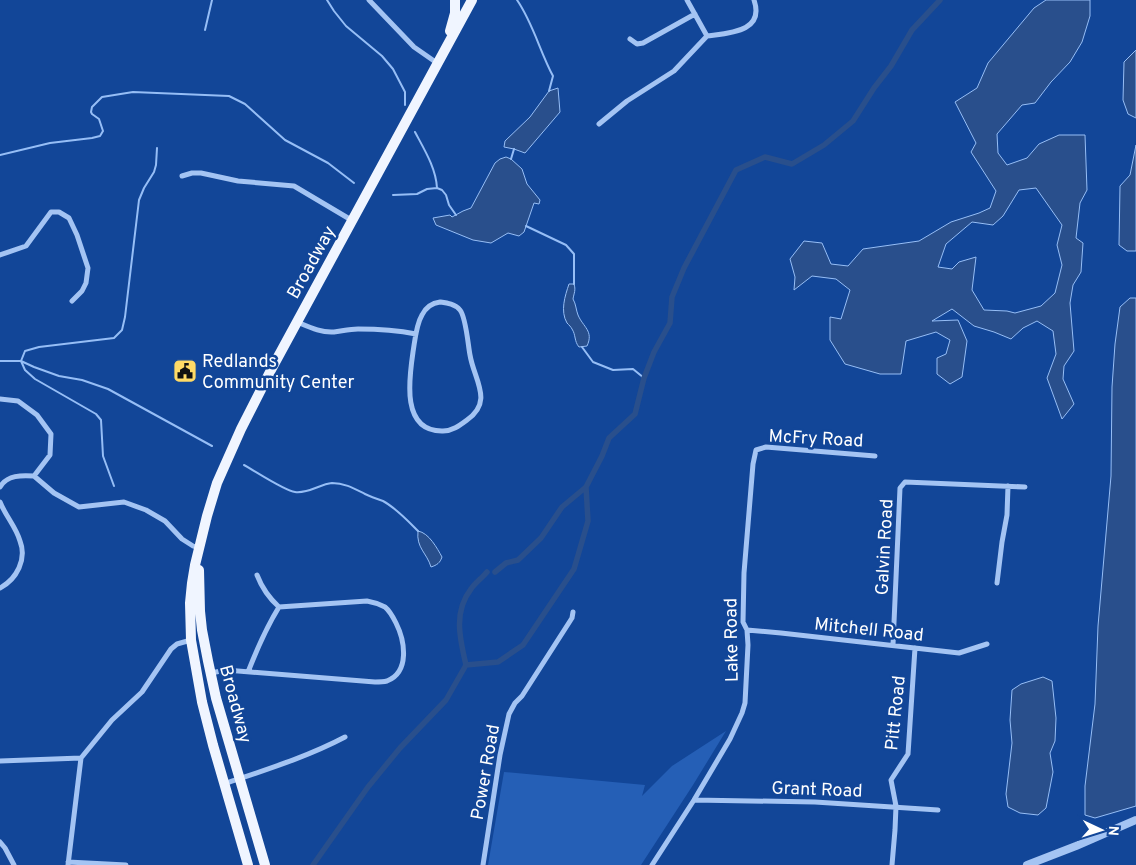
<svg xmlns="http://www.w3.org/2000/svg" width="1136" height="865" font-family="Overpass,sans-serif">
<rect width="100%" height="100%" fill="#124698"/>
<path fill="#255fb6" d="M726 731 693 785 641 865H488L504 772 645 785 642 796 672 766Z"/>
<path fill="#294f8c" stroke="#96bef6" fill-rule="evenodd" d="M1046 0H1090V16L1082 42 1070 62 1051 82 1035 103 1022 105 997 134 998 153 1007 165 1027 158 1039 144 1059 135H1085L1087 190 1080 203 1076 238 1083 243 1081 272 1073 285 1070 303 1074 351 1064 366 1063 379 1074 404 1062 419 1047 378 1056 354 1053 331 1037 321 1023 328 1011 339 994 332 974 326 952 309 932 321 958 320 967 341 962 377 950 384 937 374V358L946 354 950 340 936 332 906 341 901 374H880L845 364 830 340V317L841 319 850 290 836 279 812 276 794 290 795 277 790 259 804 241 822 243 831 264 848 266 863 249 919 241 951 222 979 213 990 208 996 191 971 152 976 143 955 102 977 88 988 63 1034 8ZM1036 188 1062 225 1057 245 1062 265 1055 293 1041 306 1015 313 1007 311 984 310 972 290 976 257 959 262 952 269 938 267 946 244 972 222 993 225 1003 216 1019 190Z
M1136 50V118L1128 114 1123 100 1124 62Z
M558 88 560 112 525 153 514 149 504 147 505 141 530 117 549 91Z
M1136 145V251H1127L1119 245 1120 186 1130 175Z
M506 157 511 159 522 169 527 184 540 200 539 204 534 203 524 232 519 236 508 233 491 243 473 240 436 225 433 218 450 215 452 217 463 211 471 208 495 163 500 159Z
M569 284H574C576 290 574 293 573 299 576 304 576 310 578 315 583 327 594 331 587 346L579 347C574 341 576 335 572 329 571 327 569 325 567 323 560 311 565 296 569 284Z
M1130 298H1136V806L1095 818 1085 815V786L1095 704 1098 626 1111 476 1112 387 1115 344 1120 307Z
M418 531C429 533 437 548 442 557 440 563 437 565 431 567 427 553 416 548 418 531Z
M1043 677 1052 681 1056 718 1055 741 1050 753 1053 772 1046 808 1038 815 1020 813 1008 807 1006 794 1012 743 1010 720 1012 690 1021 684Z"/>
<g fill="none" stroke-linecap="round" stroke-linejoin="round">
<path stroke="#96bef6" stroke-width="2" d="M327 0 334 11 346 26 382 56 393 69 405 92V105
M517 0C533 23 540 52 553 76L549 91
M205 30 212 0
M415 132C424 149 436 168 437 188
M0 155 50 143 92 138 100 136 103 131 99 119 92 114 91 112 92 107 102 97 133 92 229 96 245 104 285 140 328 163 354 183
M511 159 514 149
M393 195 417 194 427 189 437 188 442 190 446 195 449 205 456 215
M526 226 566 245 574 254V284
M582 347 593 362 613 370 633 369 644 378
M0 361H21L34 367 59 376 82 380 108 389 212 446
M244 465C255 471 285 491 295 492 308 494 320 484 332 483 345 483 355 489 365 494 371 497 377 499 383 501 396 508 408 521 418 531
M114 486 103 456 101 420 96 414 35 379 25 370 21 361 25 351 39 347 114 338 122 330 125 317 139 200 144 188 154 172 156 165 157 148"/>
<path stroke="#294f8c" stroke-width="5.5" d="M495 572 506 563 518 560 541 538 562 507 586 487
M466 665 498 662 523 645 574 569 588 521 586 487 602 456 609 438 635 414 644 378 654 352 670 323 672 297 684 268 736 170 765 157 792 164 824 145 853 121 874 88 891 66 912 30 940 0
M313 865 368 787 400 748 446 700 466 665C460 639 453 612 471 589 475 583 482 578 487 572"/>
<path stroke="#a4c4f3" stroke-width="5" d="M369 0 414 47 437 63
M687 0 707 36
M707 36C729 33 765 32 754 0
M630 39 637 44 643 43 695 14
M599 124 627 101 674 71 707 36
M182 176 192 173H201L238 181 294 186 353 221
M0 255 26 246 51 212H59L69 218 77 235 88 268 86 283 82 291 72 301
M440 302C447 303 455 304 460 310 466 317 468 345 470 355 474 380 494 401 467 420 459 426 452 431 443 431 401 432 409 379 413 352 415 340 416 325 422 315 426 307 432 303 440 302Z
M297 322C309 327 321 333 334 332 342 331 350 329 358 329 377 329 396 330 416 334
M0 399 18 401 37 415 51 434 50 455 34 476
M0 487C7 475 22 475 34 476L54 493 79 507 124 502 146 510 165 521 182 539 193 546 199 548
M0 502C5 515 16 527 20 541 27 559 17 579 0 588
M257 575C262 588 269 598 279 607
M997 583 1002 542 1007 515 1008 486
M747 630 781 633 959 653 987 644
M893 645 900 488 905 482 1025 487
M248 672C257 649 266 628 279 607
M211 673 226 670 375 682C379 682 383 682 387 681 410 672 405 641 396 623 393 617 390 611 385 607 379 604 373 602 367 601L279 607
M0 761 81 758
M224 784C265 770 307 757 345 737
M694 800 815 802 938 810
M0 842 5 848 14 865
M68 862 126 865
M68 865 81 758 112 720 142 692 171 649 177 644 191 640
M483 865 500 755 509 714 515 703 522 696 572 618 573 612
M652 865 694 800 730 739 742 713 745 703 748 645 747 630 743 622 744 573 753 464 756 450 766 447 875 456
M892 865 895 830 896 806 891 780 908 754 915 648"/>
<path stroke="#a4c4f3" stroke-width="8" d="M1027 865 1076 846 1136 820"/>
<path stroke="#f0f5ff" stroke-width="10" d="M450 31 455 13V0
M199 570 200 611 202 630 208 661 216 698 265 865
M248 865 213 745 202 702 191 640 190 603 192 583 195 565 207 516 217 483 241 429 272 368 472 0"/>
</g>
<defs>
<g id="civic-square" transform="scale(1.25)"><rect x="-9" y="-9" width="18" height="18" rx="4" fill="#ffda66" stroke="#124698"/><path d="M-.6-6.5H3V-4.5H.6V-3L4-1V1h2V6H-6V1h2V-1L-.6-3ZM-1.2 2.5V6h2.4V2.5Z" fill="#111"/></g>
</defs>
<g fill-rule="evenodd">
<use href="#civic-square" x="185" y="371"/>
</g>
<g text-anchor="middle" stroke-width="5" stroke-linejoin="round" paint-order="stroke">
<g font-size="18" fill="#fff" stroke="#124698">
<text transform="translate(311 262) rotate(-61)" y="6">Broadway</text>
<text transform="translate(816 438) rotate(3)" y="6">McFry Road</text>
<text transform="translate(884 547) rotate(-87)" y="6">Galvin Road</text>
<text transform="translate(869 629) rotate(6)" y="6">Mitchell Road</text>
<text transform="translate(731 640) rotate(-91)" y="6">Lake Road</text>
<text transform="translate(236 704) rotate(75)" y="6">Broadway</text>
<text transform="translate(895 713) rotate(-84)" y="6">Pitt Road</text>
<text transform="translate(485 772) rotate(-80)" y="6">Power Road</text>
<text transform="translate(817 789) rotate(2)" y="6">Grant Road</text>
</g>
<g font-size="18" fill="#fff" stroke="#124698" text-anchor="start">
<text x="202" y="367">Redlands<tspan x="202" dy="21">Community Center</tspan></text>
</g>
</g>
<g transform="translate(1101 830) rotate(94)" stroke="#124698" stroke-width="4" paint-order="stroke">
<path d="M0-4L9 19L0 12L-9 19Z" fill="#ffffff"/>
<text y="-8" font-size="14" font-weight="bold" text-anchor="middle" fill="#ffffff">N</text>
</g>
</svg>
